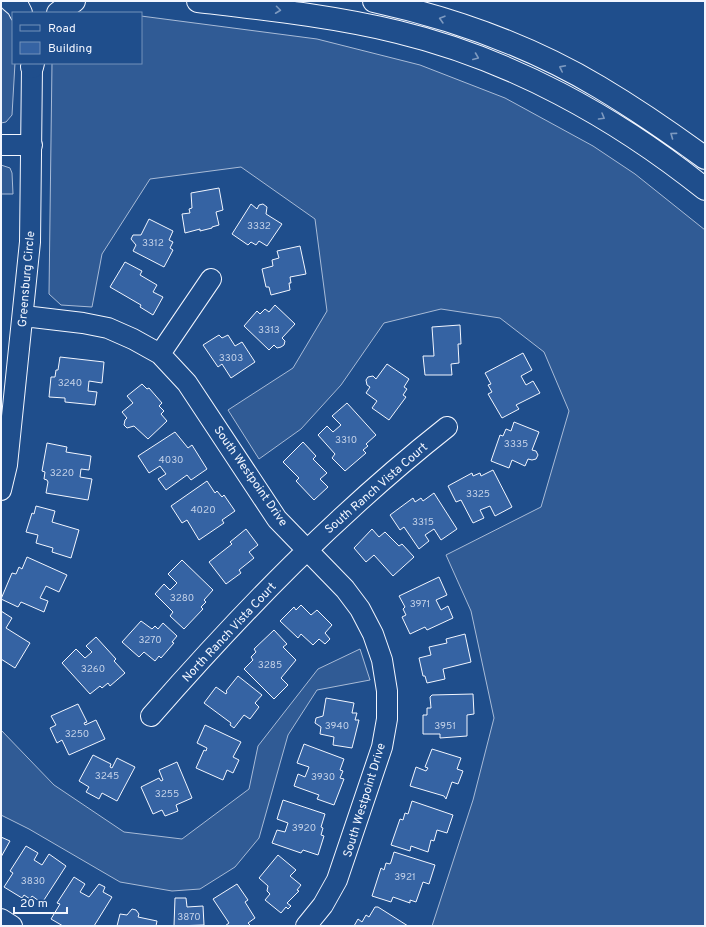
<svg xmlns="http://www.w3.org/2000/svg" width="706" height="927" font-family="Overpass,sans-serif">
<rect width="100%" height="100%" fill="#1f4e8c"/>
<path fill="#305b95" stroke="#a8bbd7" d="M1 5 5 7 13 20V63H15L12 115 6 122 1 123Z
M141 16 317 39 420 65 505 98 593 146 635 174 705 230V926H432L473 800 494 718 471 611 446 555 541 507 569 411 544 352 500 318 441 309 384 323 341 385 301 429 259 459 228 410 293 368 327 311 315 219 241 167 150 179 102 254 92 307 61 305 49 294 52 63H141Z
M1 165 10 168 12 173 13 194H1Z
M360 649 370 680 317 690 288 735 259 838 235 867 200 889 172 891 120 882 29 829 1 815V730L54 785 124 832 182 839 249 789 258 746 318 669Z"/>
<path fill="#3563a3" stroke="#f2f6ff" d="M219 188 223 210 216 212 219 225 212 227V228L200 231V229L185 233 182 214 190 213 189 209 192 208 191 193Z
M251 204 257 209 259 205 263 204 267 207 266 214 282 224 267 246 259 241 256 245 251 242 248 245 232 234Z
M149 219 173 231 169 240 173 242 170 248 173 250 164 267 133 251 136 245 131 239 133 235H141Z
M300 246 306 274 290 277 291 283H289L290 290 271 295 269 287H266L262 269 273 266 272 260 279 258 277 251Z
M125 262 142 271 140 275 157 285 153 292 163 297 153 315 140 307 141 305 110 287Z
M275 305 295 324 282 338 285 341 284 345 281 347 277 348 274 345 269 350 244 326 257 311 260 314 265 309 269 312Z
M460 325 461 344H458L459 363 451 364 452 375H425L423 356H434L432 327Z
M219 335 222 338 228 335 235 346 242 342 255 362 231 378 222 364 218 367 203 345Z
M523 353 532 370 521 376 526 385 533 381 540 393 516 405 519 409 502 418 488 394 492 392 488 385 491 384 485 373Z
M60 357 104 362 102 383 89 381 88 391 97 392 95 405 65 402V398L49 397 51 377H55L56 370H58Z
M387 364 409 379 404 387 407 389 403 395 406 397 389 420 372 408 377 401 366 393 370 387 367 385 366 380 368 377 373 376 376 379Z
M142 384 147 389 149 388 162 403 159 406 164 411 161 414 167 421 148 439 134 426 127 428 124 425 125 420 127 418 122 412 133 403 127 396Z
M347 403 376 435 366 444 368 446 363 450 366 453 345 471 332 458 335 454 318 435 327 426 333 432 341 425 332 416Z
M514 422 539 432 532 450 536 451 538 455 536 459 532 460 528 459 525 466 512 460 509 468 491 461 500 435 503 436 506 429 511 431Z
M175 432 188 448 192 445 207 469 191 480 187 475 166 490 158 479 166 474 160 466 149 473 138 456Z
M303 442 316 456 313 459 327 473 320 479 328 487 314 500 296 481 299 478 283 462Z
M47 443 67 447 66 452 91 456 89 470 81 469 80 477 92 479 88 500 46 493 48 482 47 480 44 479 45 472 42 471Z
M493 470 512 507 495 516 490 506 480 510 484 518 473 523 461 500 456 502 448 486 472 473 473 476 480 473 481 476Z
M207 481 215 493 217 491 222 497 224 495 235 511 222 520 224 523 199 540 187 520 182 523 171 506Z
M434 493 457 529 441 540 434 529 425 535 429 541 419 549 404 527 400 530 390 515 413 498 415 502 421 498 423 501Z
M36 506 55 511 52 522 79 530 71 558 52 552 53 548 36 543 38 535 26 532 32 513 34 514Z
M246 529 258 545 249 552 254 558 239 570 241 573 226 584 209 562 232 544 230 542Z
M372 529 379 537 385 532 399 546 402 544 414 557 393 576 374 555 366 562 354 548Z
M27 557 67 575 59 592 46 586 40 598 48 601 44 612 21 602 18 607 1 599 12 573 16 574 19 567 22 569Z
M182 560 213 590 204 600 206 602 201 607 203 609 184 629 170 616 173 612 155 594 164 584 170 590 177 583 168 574Z
M439 577 447 595 436 600 441 610 448 606 453 618 427 630 425 627 410 634 402 617 406 615 403 609 405 607 399 596Z
M301 605 311 615 317 610 332 625 325 633 330 639 325 644 319 639 313 645 301 634 298 638 280 621 294 607 296 610Z
M1 611 12 618 6 628 30 643 15 668 1 659Z
M141 621 152 629 155 626 158 629 163 623 177 636 172 642 174 643 161 658 159 656 155 661 144 652 139 657 122 642Z
M274 630 287 644 283 647 296 660 281 678 288 685 274 699 244 669 253 660 251 657 256 652 254 649Z
M465 634 471 662 443 669 445 679 427 683 425 676H423L419 658 431 655 429 647 447 643 446 639Z
M96 637 116 659 114 661 125 673 110 686 108 683 102 688 100 686 90 694 62 663 76 649 85 658 92 652 86 646Z
M238 676 262 695 255 703 259 707 250 719 244 715 234 728 230 725 231 723 204 703 216 687 226 694 227 692 226 691Z
M473 694 474 714 467 715V736L440 738V734H423V715H427V708H431L430 697 432 695Z
M326 698 354 703 352 713H357L355 720H359L352 748 333 745 334 737 320 734 321 727 315 723 316 718 323 716Z
M78 704 87 722 84 723 85 725 96 720 105 739 69 755 62 740 57 743 50 728 56 725 51 716Z
M205 725 241 742 233 757 239 760 233 773 227 770 223 780 196 768 204 750 206 751 207 748 197 743Z
M304 744 344 759 340 770 343 771 340 778 344 779 334 805 317 799 319 795 294 786 298 774 305 777 309 767 297 763Z
M432 749 461 758 457 769 463 771 458 784 452 782 446 799 444 796 410 786 416 767 426 771 428 768 425 767Z
M93 755 111 764 110 767 112 768 117 758 135 767 117 801 102 793 99 799 86 792 89 787 79 781Z
M177 762 192 798 176 805 178 811 165 816 162 810 153 814 141 787 159 778 161 781 163 780 159 770Z
M283 800 325 814 321 827 323 828 321 835 324 836 318 855 303 850 301 853 272 843 277 830 285 832 288 823 277 819Z
M412 801 453 815 447 833 437 830 434 841 431 840 428 852 411 846 410 851 391 845 400 819 403 820 405 813 408 814Z
M1 837 10 841 1 857Z
M26 846 38 853 34 860 42 865 49 854 66 866 42 903 32 896 30 899 24 895 22 898 4 887 13 873 10 871Z
M394 852 435 865 429 884 423 882 416 902 410 900V903L393 897 391 902 372 896 381 868 384 870 386 863 390 864 391 862Z
M278 855 296 870 290 876 301 885 297 890 299 891 287 903 291 906 288 909 286 907 281 913 265 900 270 894 267 891 268 886 259 878Z
M74 877 85 884 80 892 89 897 99 884 105 887 103 892 112 897 94 926H63L51 919 60 904 57 903Z
M237 884 248 900 245 902 255 918 248 923 251 926H225L229 923 213 899Z
M175 898H186L187 907 203 906 204 925 174 926Z
M375 907H378L408 926H354L358 919 362 922 366 915 369 917Z
M132 909 136 910 139 914 138 917 157 921 156 926H117L120 914 127 915Z"/>
<g fill="none" stroke-linecap="round" stroke-linejoin="round">
<g stroke="#f2f6ff" stroke-width="22">
<path id="minor" d="M1 145H32
M24 316 83 323 108 328 133 339 160 354 187 383 277 519 345 589 360 609 373 634 382 660 387 691V719L382 747 337 880 323 905 306 926
M160 354 211 279
M1 490 7 465 30 242 32 67
M151 716C242 612 338 513 447 427
M1 919 12 926"/>
</g>
<g stroke="#f2f6ff" stroke-width="24">
<path id="major" d="M11 1 18 7 21 13
M198 1C265 9 332 16 398 32 510 59 615 117 705 189
M374 1C452 18 530 46 599 87 636 109 671 133 705 158
M58 13 74 1
M32 67 33 63"/>
</g>
<use href="#minor" stroke="#1f4e8c" stroke-width="20"/>
<use href="#major" stroke="#1f4e8c" stroke-width="22"/>
</g>
<defs><path id="oneway-chevron" d="M-2-3.5L2.5 0L-2 3.5" fill="none" stroke-width="1.6" stroke-linecap="round" stroke-linejoin="round"/></defs>
<g stroke="#7e9ac0">
<use href="#oneway-chevron" transform="translate(278 10) rotate(7)"/>
<use href="#oneway-chevron" transform="translate(442 19) rotate(-164)"/>
<use href="#oneway-chevron" transform="translate(476 57) rotate(22)"/>
<use href="#oneway-chevron" transform="translate(562 68) rotate(-153)"/>
<use href="#oneway-chevron" transform="translate(602 117) rotate(30)"/>
<use href="#oneway-chevron" transform="translate(673 135) rotate(-144)"/>
</g>
<g text-anchor="middle" stroke-width="3" stroke-linejoin="round" paint-order="stroke">
<g font-size="10" fill="#c3d1e8">
<text x="259" y="229">3332</text>
<text x="153" y="246">3312</text>
<text x="269" y="333">3313</text>
<text x="231" y="361">3303</text>
<text x="70" y="386">3240</text>
<text x="346" y="443">3310</text>
<text x="516" y="447">3335</text>
<text x="171" y="463">4030</text>
<text x="62" y="476">3220</text>
<text x="478" y="497">3325</text>
<text x="203" y="513">4020</text>
<text x="423" y="525">3315</text>
<text x="182" y="601">3280</text>
<text x="420" y="607">3971</text>
<text x="150" y="643">3270</text>
<text x="270" y="668">3285</text>
<text x="93" y="672">3260</text>
<text x="337" y="729">3940</text>
<text x="445" y="729">3951</text>
<text x="77" y="737">3250</text>
<text x="107" y="779">3245</text>
<text x="323" y="780">3930</text>
<text x="167" y="797">3255</text>
<text x="304" y="831">3920</text>
<text x="405" y="880">3921</text>
<text x="33" y="884">3830</text>
<text x="189" y="920">3870</text>
</g>
<g font-size="12" fill="#f2f6ff" stroke="#1f4e8c">
<text transform="translate(26 279) rotate(-85)" y="4">Greensburg Circle</text>
<text transform="translate(251 476) rotate(55)" y="4">South Westpoint Drive</text>
<text transform="translate(376 488) rotate(-41)" y="4">South Ranch Vista Court</text>
<text transform="translate(229 632) rotate(-47)" y="4">North Ranch Vista Court</text>
<text transform="translate(364 800) rotate(-73)" y="4">South Westpoint Drive</text>
</g>
</g>
<rect width="706" height="927" fill="none" stroke="#f2f6ff" stroke-width="4"/>
<rect x="12" y="12" width="130" height="52" fill="#1f4e8c" stroke="#7391ba"/>
<rect x="20" y="25" width="20" height="6" fill="#1f4e8c" stroke="#7391ba"/>
<text x="48" y="32" font-size="12" fill="#f2f6ff">Road</text>
<rect x="20" y="42" width="20" height="12" fill="#3563a3" stroke="#7391ba"/>
<text x="48" y="52" font-size="12" fill="#f2f6ff">Building</text>
<path d="M14 907v6h53v-6" fill="none" stroke="#f2f6ff" stroke-width="2"/>
<text x="20" y="907" font-size="12" fill="#f2f6ff" stroke="#1f4e8c" stroke-width="3" paint-order="stroke">20 m</text>
</svg>
